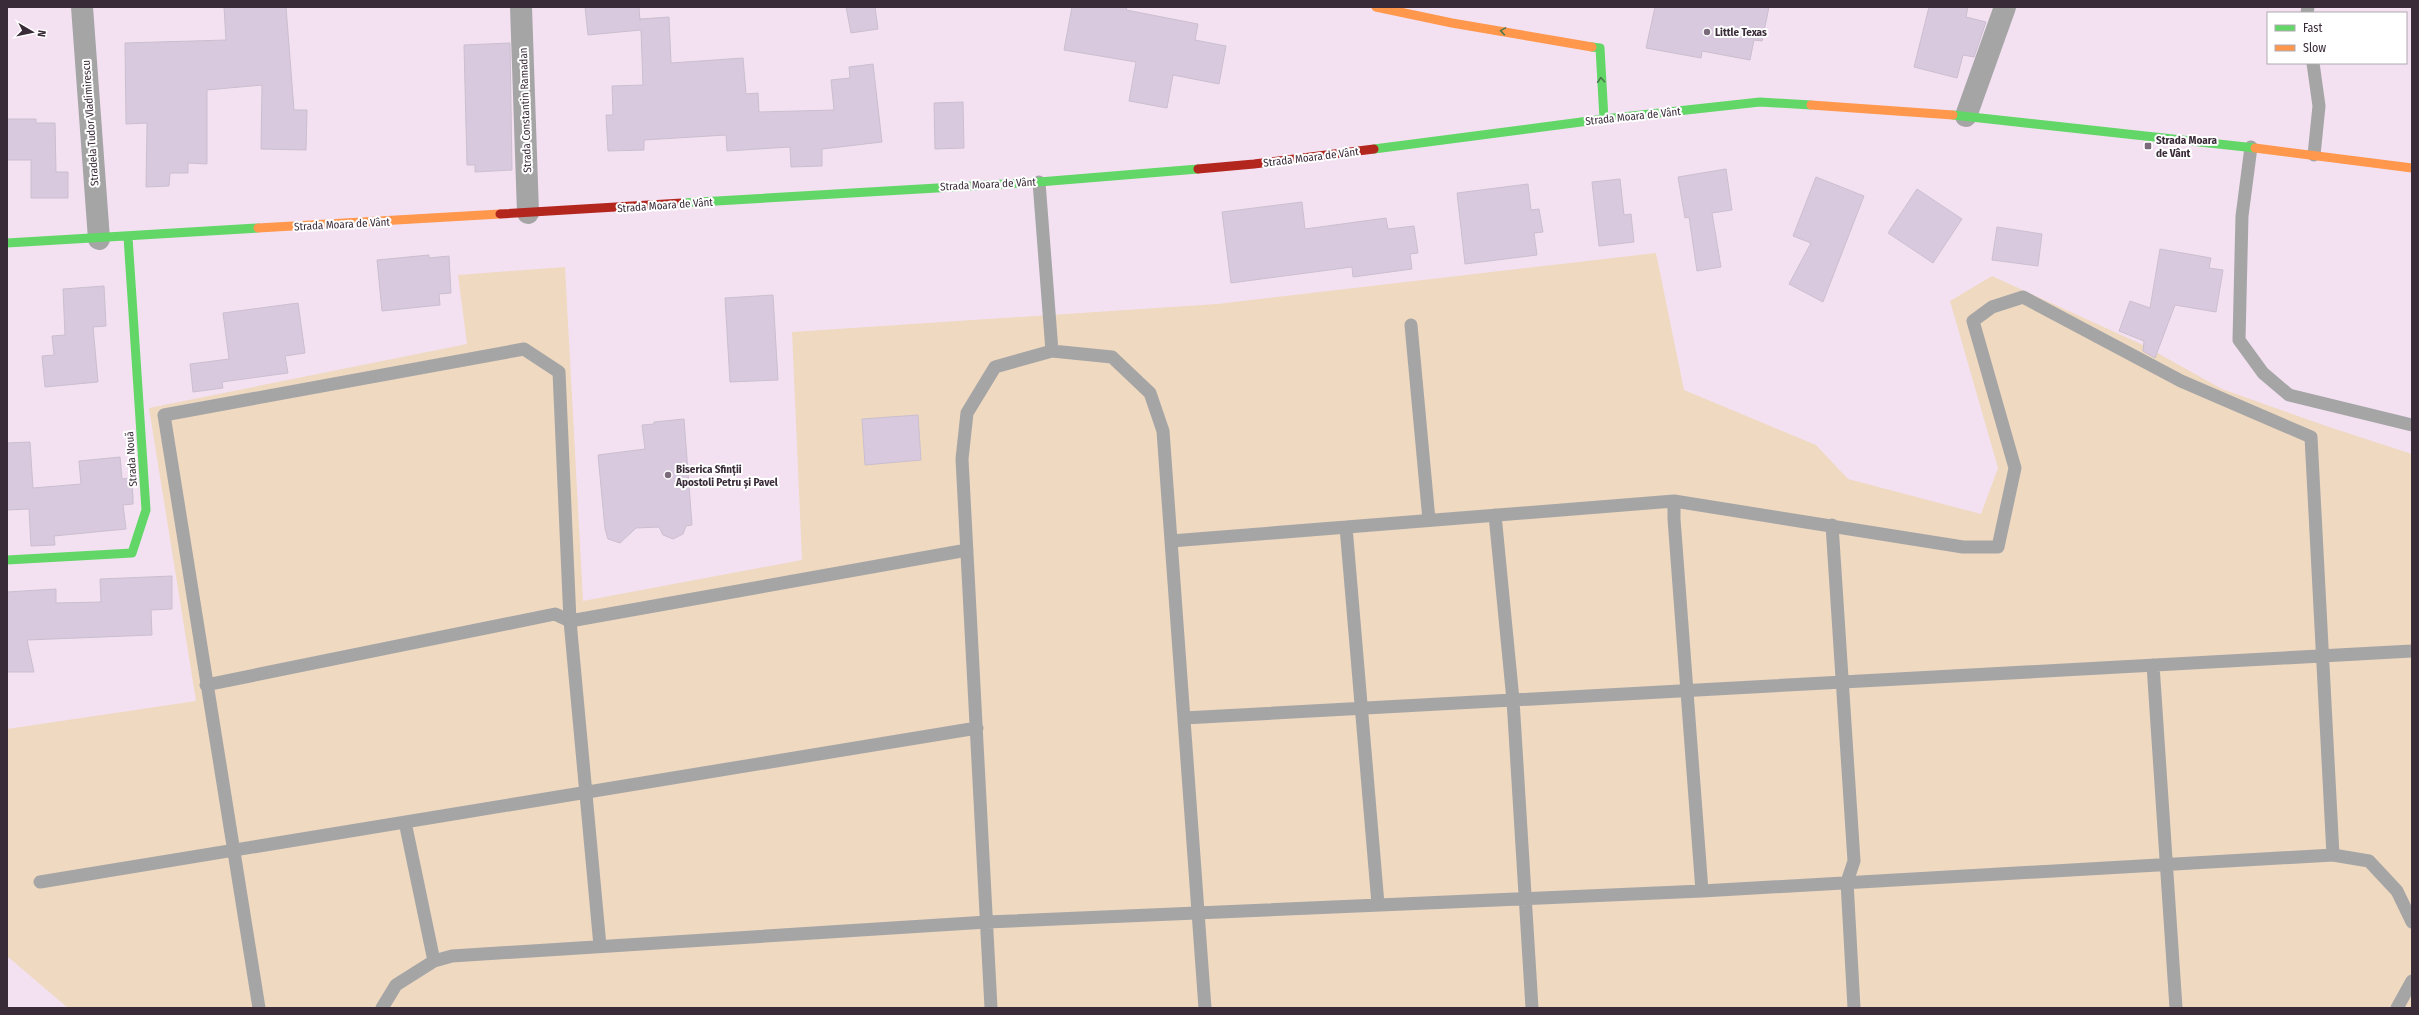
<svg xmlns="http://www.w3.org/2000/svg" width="2419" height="1015" font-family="'Fira Sans Condensed',sans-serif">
<rect width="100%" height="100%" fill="#f3e1f2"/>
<path fill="#efd9c0" d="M1656 253 1684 390 1816 445 1848 479 1981 514 1998 468 1950 301 1992 276 2143 345 2222 389 2329 427 2412 454V1008H68L7 956V729L196 701 149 408 467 344 458 275 565 267 583 601 802 560 792 332 1217 304Z"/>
<path fill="#d9c9de" stroke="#cbbfcf" d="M224 7H286L294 110H307L306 150 261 149 262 85 207 90V164L188 163V173H170L169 186 146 187 147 123 126 124 125 43 226 40Z
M585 7H639L640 21V19L669 17 671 63 743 58 746 94 758 93 759 112 834 110 831 80 850 78 849 67 873 64 882 142 822 149V166L791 167 790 147 727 151 726 135 644 140V150L608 151 606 115H613L612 86 643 85 641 30 588 35Z
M846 7H875L878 29 851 33Z
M1072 7H1127L1126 10 1198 24 1195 40 1226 46 1219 84 1173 75 1167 108 1129 101 1136 62 1064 50Z
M1655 7H1769L1762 41 1754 40 1750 60 1702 51 1701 58 1646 48Z
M1929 7H1968L1966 17 1986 22 1974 57 1963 55 1957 78 1914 67Z
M510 43 512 170 475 172V165H467L464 45Z
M963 102 964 148 935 149 934 103Z
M7 119H36V123H55L56 172H68V198H31V160H7Z
M1726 169 1732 210 1712 213 1721 267 1697 271 1689 217 1685 218 1678 177Z
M1816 177 1864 196 1823 302 1789 284 1811 243 1793 236Z
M1620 179 1624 215 1631 214 1634 242 1599 246 1592 182Z
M1528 184 1531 210 1539 209 1543 232 1534 233 1537 255 1465 264 1457 193Z
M1917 189 1962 219 1933 263 1888 233Z
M1302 202 1305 229 1386 218 1388 229 1414 226 1418 253 1410 254 1412 269 1353 277 1352 267 1231 283 1222 212Z
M1997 227 2042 234 2038 266 1992 260Z
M2160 249 2211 258 2209 268 2223 270 2216 312 2175 305 2155 358 2143 351 2144 341 2119 331 2130 301 2150 308Z
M429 255V258L449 256 451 293 439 294 440 305 382 311 377 260Z
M104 286 106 326 93 327 98 382 45 387 42 356 54 355 52 336 65 335 63 289Z
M773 295 778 380 730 382 725 298Z
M298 303 305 353 285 356 288 373 222 382 223 388 193 392 190 364 229 359 223 313Z
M918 415 921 460 865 465 862 419Z
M684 419 692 525 686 526 683 534 673 539 663 535 659 527 636 528 620 543 608 539 605 529 598 455 645 449 642 425 654 424V422Z
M30 442 33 488 81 484 79 461 120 457 122 479 131 478 133 496V504L123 505 126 529 54 536 55 545 31 546 29 509 7 510V443Z
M172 576V609L151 610 152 635 27 640 34 672H7V592L56 589V603L101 602 100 579Z"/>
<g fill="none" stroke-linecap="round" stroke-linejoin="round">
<path stroke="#a5a5a6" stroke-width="13" d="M2307 13 2308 7
M2313 63 2319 106 2314 155
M2251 147 2242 216 2239 340 2263 373 2289 395 2412 425
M1039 182 1052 351
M1411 325 1429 520
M1674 501V519L1702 891
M1495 515 1513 700 1532 1008
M1832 525 1854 861 1847 882 1854 1008
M1346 527 1378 904
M1171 541 1674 501 1963 547H1998L2015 468 1973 321 1992 307 2023 297 2181 381 2311 437 2333 855
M2153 665 2176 1008
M206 685 555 614 570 621 967 550
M1184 718 2412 651
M405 822 434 961
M40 882 977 728
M259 1008 164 415 524 349 559 372 570 621 600 946
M382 1008 396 985 434 961 452 956 987 922 1702 891 2333 855 2369 861 2397 891 2412 922
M991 1008 962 459 967 413 995 367 1052 351 1112 357 1150 393 1163 431 1205 1008
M2397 1008 2412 981"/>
<path stroke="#a5a5a6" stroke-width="22" d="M82 7 99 239
M521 7 528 213
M1966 116 2005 7"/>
<path stroke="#63d668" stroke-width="9" d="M1592 47 1600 48 1604 119
M1953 115 2255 148
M1374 149 1604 119 1760 102 1811 105
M682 203 1039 182 1198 169
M7 243 258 228
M7 560 132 553 146 510 128 237"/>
<path stroke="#ff974d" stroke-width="9" d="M1376 7 1452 23 1592 47
M1811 105 1953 115
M2255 148 2412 168
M258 228 500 214"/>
<path stroke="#b3261e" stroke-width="9" d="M1198 169 1254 164 1374 149
M500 214 682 203"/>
</g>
<defs><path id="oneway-chevron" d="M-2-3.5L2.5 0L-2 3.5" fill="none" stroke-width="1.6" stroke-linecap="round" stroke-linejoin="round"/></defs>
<g stroke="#4c784e">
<use href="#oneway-chevron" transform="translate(1503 31) rotate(-171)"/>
<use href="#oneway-chevron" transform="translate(1601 80) rotate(-94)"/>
</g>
<g fill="#7b6b7a" stroke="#fff" stroke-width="1.5">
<circle cx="1707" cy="32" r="4"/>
<rect x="2144" y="142" width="8" height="8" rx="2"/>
<circle cx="668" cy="475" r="4"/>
</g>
<g text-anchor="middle" stroke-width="4" stroke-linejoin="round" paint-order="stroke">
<g font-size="11" font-weight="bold" fill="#3a2b39" stroke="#fff" text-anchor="start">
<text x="1715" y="36">Little Texas</text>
<text x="2156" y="144">Strada Moara<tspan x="2156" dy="13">de Vânt</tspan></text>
<text x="676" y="473">Biserica Sfinții<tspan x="676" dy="13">Apostoli Petru și Pavel</tspan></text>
</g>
<g font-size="11" fill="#3a2b39" stroke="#fff">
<text transform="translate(525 110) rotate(-92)" y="4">Strada Constantin Ramadan</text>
<text transform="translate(1633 116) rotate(-6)" y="4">Strada Moara de Vânt</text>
<text transform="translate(90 123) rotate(-94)" y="4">Stradela Tudor Vladimirescu</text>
<text transform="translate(1311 157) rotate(-7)" y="4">Strada Moara de Vânt</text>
<text transform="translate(988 184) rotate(-3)" y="4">Strada Moara de Vânt</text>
<text transform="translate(665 205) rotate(-4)" y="4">Strada Moara de Vânt</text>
<text transform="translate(342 224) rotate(-3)" y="4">Strada Moara de Vânt</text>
<text transform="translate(131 459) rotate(-94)" y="4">Strada Nouă</text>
</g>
</g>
<rect width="2419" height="1015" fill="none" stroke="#3a2b39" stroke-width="16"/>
<rect x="2267" y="12" width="140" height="52" fill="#ffffff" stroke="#b0aab0"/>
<rect x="2275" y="25" width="20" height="6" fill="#63d668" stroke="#b0aab0"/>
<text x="2303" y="32" font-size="12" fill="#3a2b39">Fast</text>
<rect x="2275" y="45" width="20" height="6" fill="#ff974d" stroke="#b0aab0"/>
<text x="2303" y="52" font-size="12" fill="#3a2b39">Slow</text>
<g transform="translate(32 32) rotate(99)" stroke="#ffffff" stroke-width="3" paint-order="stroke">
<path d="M0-3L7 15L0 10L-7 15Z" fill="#3a2b39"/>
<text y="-6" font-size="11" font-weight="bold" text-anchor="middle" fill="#3a2b39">N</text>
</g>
</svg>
